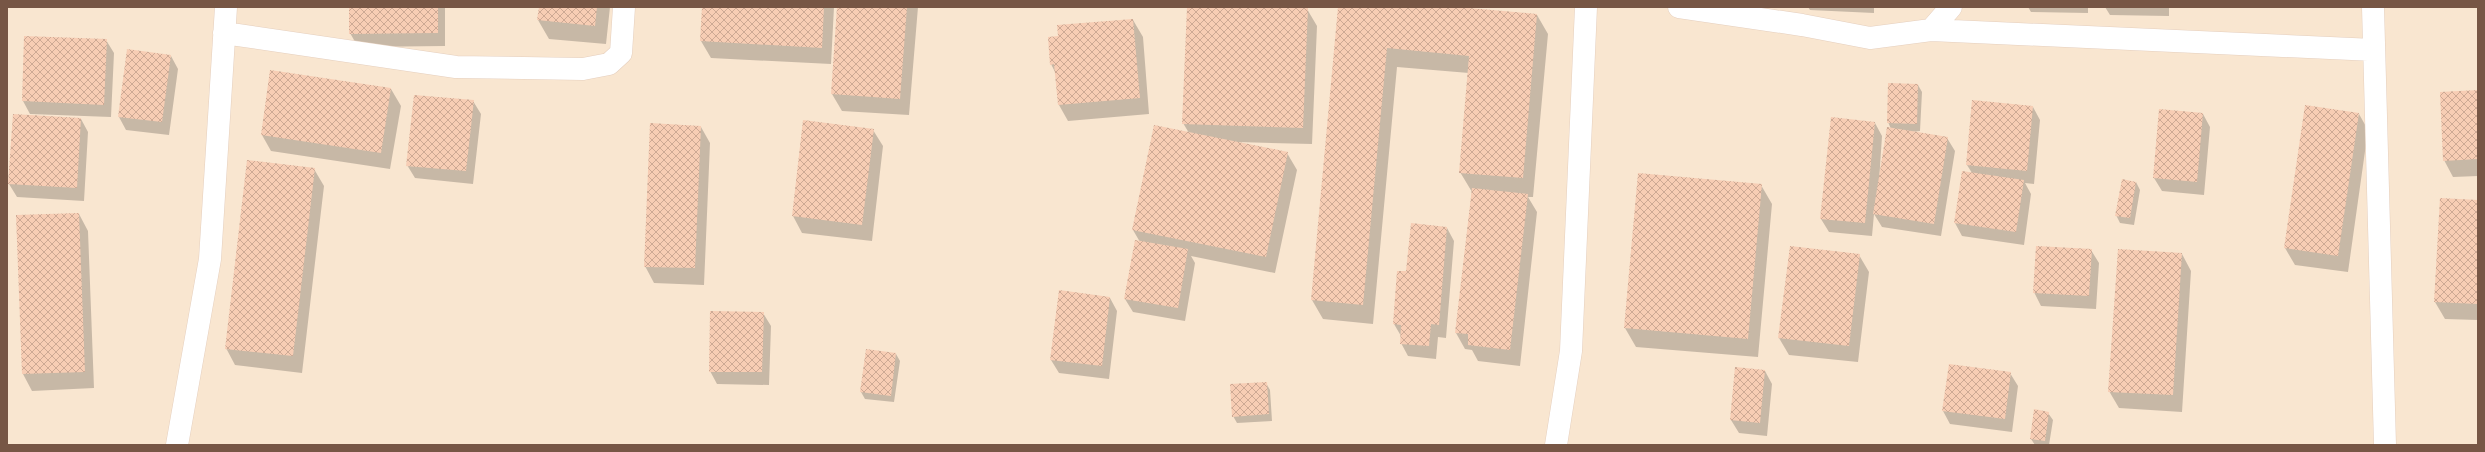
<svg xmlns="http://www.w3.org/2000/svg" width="2485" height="452" font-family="'Alegreya Sans',sans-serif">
<defs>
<pattern id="building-cross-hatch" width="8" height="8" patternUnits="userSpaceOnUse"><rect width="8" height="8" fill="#f7cdb4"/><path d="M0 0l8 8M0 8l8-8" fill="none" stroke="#cda994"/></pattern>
</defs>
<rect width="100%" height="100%" fill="#fef2e0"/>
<path fill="#f9e6d0" d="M7 7H2478V445H7Z"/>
<path fill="#0003" d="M350 7H445V46L358 47 350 33Z
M540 7H610L606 44 549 39 538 20Z
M703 7H834L831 64 711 58 701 41Z
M838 7H918L909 115 842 111 832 94Z
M1188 7 1307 9 1317 26 1312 144 1237 142 1287 153 1297 170 1275 273 1191 256 1195 263 1185 321 1133 312 1125 299 1140 242 1133 230 1189 133 1183 123Z
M1339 7H1446L1537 15 1548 34 1533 197H1528L1537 212 1520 366 1478 361 1472 350 1465 349 1456 333 1472 192 1460 172 1469 73 1397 67 1373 324 1323 319 1312 300Z
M1808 7H1874V13L1810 10Z
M2028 7H2088V13L2031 12Z
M2105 7H2169V16L2110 15Z
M1133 20 1143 37 1149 114 1068 121 1059 105 1056 74 1051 64 1059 37Z
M106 40 114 53 111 117 30 114 23 101Z
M171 56 178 69 169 135 126 130 119 117Z
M271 71 391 89 401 106 390 169 271 151 262 135Z
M1918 85 1922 92 1920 131 1911 132 1947 138 1955 151 1941 236 1882 227 1874 214 1872 236 1829 232 1821 219 1875 123 1882 136 1879 182 1891 129 1888 122Z
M2478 91V176L2453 177 2444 160Z
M473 101 481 114 473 184 415 178 407 165Z
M2033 107 2040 120 2034 184 2025 183 2031 194 2024 245 1962 236 1955 223 1963 172 1972 173 1967 165Z
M2160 110 2203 114 2210 127 2204 195 2162 191 2154 178Z
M2359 114 2368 130 2348 272 2295 265 2285 248Z
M81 119 88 132 84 201 17 197 9 184Z
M804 121 873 130 883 146 872 241 802 233 793 216Z
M701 127 710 143 704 285 654 283 645 266Z
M314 169 324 186 302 373 235 365 226 348Z
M2136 182 2140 190 2134 225 2120 223 2116 215Z
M1761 185 1772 204 1758 357 1636 347 1625 328Z
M2478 201V320L2445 319 2435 302Z
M79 214 88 231 94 388 32 391 23 374Z
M1447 228 1454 241 1446 338 1438 337 1436 359 1408 356 1401 343V336L1394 324 1407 272Z
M2091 250 2099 263 2096 309 2041 306 2034 292Z
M2182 254 2191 271 2182 412 2119 408 2109 391Z
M1859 255 1869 272 1858 362 1789 355 1779 338Z
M1060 292 1110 298 1117 311 1109 379 1059 373 1051 360Z
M763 313 771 326 769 385 717 384 710 371Z
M867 350 896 354 900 361 894 402 865 399 861 392Z
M1736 368 1765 371 1772 384 1767 436 1739 433 1731 420Z
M2010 373 2018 386 2012 432 1950 424 1943 411Z
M1266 383 1270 390 1272 421 1237 423 1233 416Z
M2048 413 2053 420 2049 445H2035L2031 439Z"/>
<path fill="url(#building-cross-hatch)" d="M349 7H438V33L349 34Z
M539 7H597L595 26 537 20Z
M702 7H824L822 48 700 41Z
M837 7H907L900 99 831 94Z
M1187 7 1308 8 1303 128 1182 124Z
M1338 7H1458L1537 14 1523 178 1459 173 1469 56 1387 48 1363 305 1311 300Z
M1133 19 1140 98 1058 105 1054 64 1050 65 1048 37 1058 36 1057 25Z
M24 36 107 39 104 105 22 101Z
M127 49 171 55 162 122 118 117Z
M270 70 391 88 381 153 261 135Z
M1888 83 1918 84 1917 124 1887 123Z
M2478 90V159L2443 161 2440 92Z
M414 95 474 100 466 171 406 166Z
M1972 100 2033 106 2027 171 1966 165Z
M2305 105 2359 113 2338 256 2284 248Z
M2159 109 2203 113 2197 182 2153 178Z
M13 114 81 118 77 188 8 184Z
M1831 117 1875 122 1865 223 1820 219Z
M803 120 874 129 862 225 792 216Z
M650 123 701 126 695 268 644 267Z
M1154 125 1288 152 1266 257 1132 230Z
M1887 127 1948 137 1934 224 1873 214Z
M247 160 315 168 293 356 225 349Z
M1962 171 2024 180 2016 232 1954 223Z
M1638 173 1762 184 1748 339 1624 328Z
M2122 179 2136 182 2130 218 2115 216Z
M1472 188 1528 194 1510 350 1468 345V334L1455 333Z
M2440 198 2478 200V304L2434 302Z
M79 213 85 372 22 374 16 215Z
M1411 223 1447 227 1439 325 1431 324 1429 346 1400 344 1401 325 1393 324 1397 271H1406Z
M1135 240 1188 249 1178 308 1124 299Z
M1790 246 1860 254 1849 346 1778 338Z
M2036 246 2092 249 2089 296 2033 293Z
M2118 249 2182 253 2173 395 2108 392Z
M1059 290 1110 297 1102 366 1050 360Z
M710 311 764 312 762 372H709Z
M866 349 896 353 891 396 860 392Z
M1949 364 2011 372 2005 419 1942 411Z
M1735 367 1765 370 1760 423 1730 420Z
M1267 382 1269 414 1232 417 1230 384Z
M2034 409 2049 412 2045 441 2030 439Z"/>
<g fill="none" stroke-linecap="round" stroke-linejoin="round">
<g stroke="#e5cfbe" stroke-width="23">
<path id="street" d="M1679 7 1802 25 1870 38 1931 30 1951 7
M2373 7 2385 445
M1931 30 2374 50
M224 33 456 67 583 69 609 64 621 53 624 7
M177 445 210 259 226 7
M1556 445 1571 351 1586 7"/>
</g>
<use href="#street" stroke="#fff" stroke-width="22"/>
</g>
<rect width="2485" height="452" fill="none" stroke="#775645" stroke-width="16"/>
</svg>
